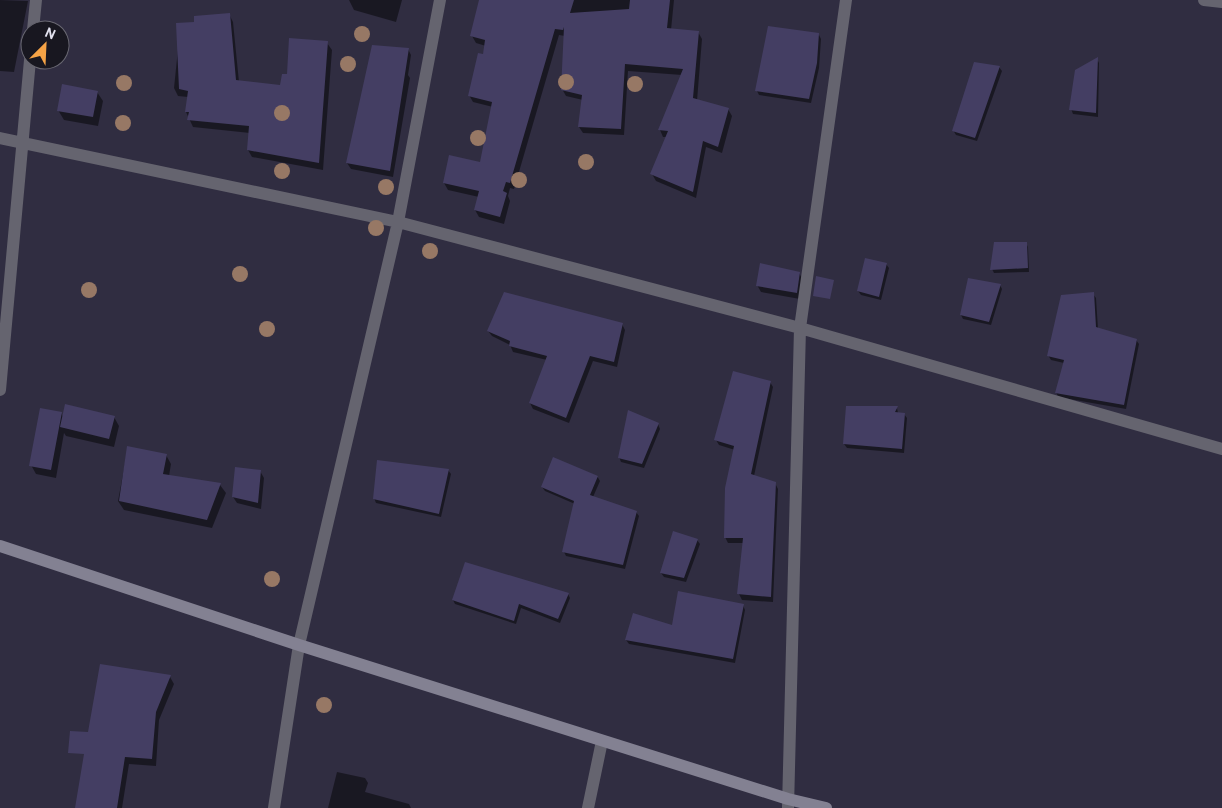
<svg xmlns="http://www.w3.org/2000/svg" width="1222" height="808" font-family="Overpass,sans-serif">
<rect width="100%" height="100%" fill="#302d41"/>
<path fill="#0007" d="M0 0 28 1 14 72 0 71Z
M349 0H402L396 22 354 10Z
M480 0H674L671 30 698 32 702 39 697 101 728 109 732 116 722 153 706 147 696 198 656 181 652 174 667 137H663L660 130 682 75 628 71 624 135 583 133 579 127 583 100 566 96 562 89 565 36 559 35 514 189 510 188 508 196 510 201 504 224 479 217 475 210 479 197 448 190 444 183 450 156 481 163 493 107 473 102 469 95 486 46 476 43 472 36Z
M229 14 233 22 239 82 281 87 288 76 327 43 332 50 323 170 252 157 248 150 250 133 193 127 186 112 188 97 178 96 174 88 178 49 195 23Z
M819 35 821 39 819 68 811 103 759 95 757 91Z
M408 49 411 55 408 75 410 78 393 177 351 169 347 163Z
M1097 59 1099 63 1098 117 1073 114 1071 109Z
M999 67 1002 71 977 141 956 135 953 130Z
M97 92 103 101 98 126 64 120 58 110Z
M1026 243 1028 247 1029 272 994 273 992 269Z
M886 264 889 268 881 300 861 295 858 291Z
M799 273 803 280 800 299 761 292 757 285Z
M1000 285 1002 289 991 325 963 319 961 315Z
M1093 294 1096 298 1098 329 1136 340 1139 344 1126 409 1058 397 1056 392 1064 363 1051 360 1048 355Z
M622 324 625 330 617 367 593 361 569 423 533 409 530 403 547 360 513 352 510 345 492 336 488 331Z
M770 382 773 387 754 476 775 483 778 489 773 602 742 600 739 594 744 543H728L725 537 735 450 719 445 716 440Z
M897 408 898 413 904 414 907 418 904 453 847 448 844 444Z
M61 413 63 417H114L119 426 114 447 66 436 64 433 56 478 36 474 31 465Z
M658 424 660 429 644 468 621 462 619 457Z
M128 447 166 455 171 464 169 476 220 485 226 493 212 528 124 510 118 501Z
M448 470 451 474 441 517 376 503 374 498Z
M260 471 264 478 261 509 237 503 233 497Z
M597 476 600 481 593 497 636 512 639 516 625 569 566 556 564 552 575 504 545 491 542 487Z
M697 540 700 544 686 582 664 577 661 573Z
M568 594 570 598 560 623 521 608 516 624 455 604 453 600Z
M743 605 745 610 735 663 629 644 626 640Z
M170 677 174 684 159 720 156 766 129 764 122 808H92Z
M337 772 365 778 368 783 365 792 409 804 411 808H328Z"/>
<path fill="#443e63" d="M479 0H574L570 13 629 9 630 0H670L667 28 699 31 693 98 729 108 718 147 703 141 693 192 650 174 668 131 658 130 683 69 625 64 621 129 578 127 582 95 561 90 564 27 563 30 555 29 510 183 506 182 503 191 507 193 500 217 474 210 479 191 443 183 449 155 480 162 492 102 468 96 478 53 483 54 485 40 470 36Z
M230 13 236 80 280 85 282 74H287L289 38 328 41 319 163 247 150 249 126 187 120 189 112H185L188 91 179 89 176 23 194 22V16Z
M768 26 819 33 817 63 809 99 755 91Z
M372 45 409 48 390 171 346 163Z
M1098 57 1096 113 1069 110 1075 70Z
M974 62 1000 66 975 138 952 131Z
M62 84 98 91 93 117 57 111Z
M994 242H1027L1028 268 990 270Z
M865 258 887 263 879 297 857 291Z
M760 263 800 272 797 293 756 286Z
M816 276 834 280 830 299 813 296Z
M968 278 1001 284 989 322 960 315Z
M504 292 623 323 614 362 590 356 566 418 529 403 547 356 509 346 510 341 487 331Z
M1094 292 1096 327 1137 339 1124 405 1055 393 1064 360 1047 356 1061 295Z
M733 371 771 381 751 474 776 482 771 597 737 594 743 538H724L725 488 734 446 714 440Z
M65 404 115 416 109 439 60 427Z
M846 406H898L895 412 905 413 902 449 843 444Z
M40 408 62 412 51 470 29 466Z
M628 410 659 423 642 464 618 458Z
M127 446 167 454 163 474 221 483 207 520 119 501Z
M553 457 598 476 590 495 637 511 623 565 562 552 574 501 541 487Z
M377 460 449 469 439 514 373 499Z
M235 467 261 470 258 503 232 497Z
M673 531 698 539 684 578 660 573Z
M465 562 569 593 558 619 519 604 514 621 452 600Z
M678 591 744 604 733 659 625 640 633 613 672 625Z
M100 664 171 675 156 712 152 759 125 757 117 808H75L84 754 68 753 70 731 88 732Z"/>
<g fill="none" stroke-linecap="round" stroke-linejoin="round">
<path stroke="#65646f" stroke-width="12" d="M1204 0 1222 2
M33 30 36 0
M0 138 398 222 800 328 1222 449
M0 390 30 60
M274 808 299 645 398 222 440 0
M588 808 602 741
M788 808 800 328 846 0"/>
<path stroke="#838192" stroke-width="12" d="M0 546 299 645 788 799 826 808"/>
</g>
<g fill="#977865">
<circle cx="362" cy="34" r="8"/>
<circle cx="348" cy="64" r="8"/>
<circle cx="566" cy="82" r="8"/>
<circle cx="124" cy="83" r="8"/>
<circle cx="635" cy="84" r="8"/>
<circle cx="282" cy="113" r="8"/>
<circle cx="123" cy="123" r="8"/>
<circle cx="478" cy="138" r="8"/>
<circle cx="586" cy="162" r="8"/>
<circle cx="282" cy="171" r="8"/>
<circle cx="519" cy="180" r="8"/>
<circle cx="386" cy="187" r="8"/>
<circle cx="376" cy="228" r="8"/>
<circle cx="430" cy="251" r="8"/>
<circle cx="240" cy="274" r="8"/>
<circle cx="89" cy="290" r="8"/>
<circle cx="267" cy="329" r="8"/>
<circle cx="272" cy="579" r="8"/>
<circle cx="324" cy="705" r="8"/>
</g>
<g transform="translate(45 45) rotate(24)"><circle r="24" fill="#181720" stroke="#696872"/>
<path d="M0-4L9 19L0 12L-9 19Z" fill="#f5a346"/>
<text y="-8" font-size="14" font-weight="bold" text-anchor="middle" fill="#e2e1ee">N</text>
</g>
</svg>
